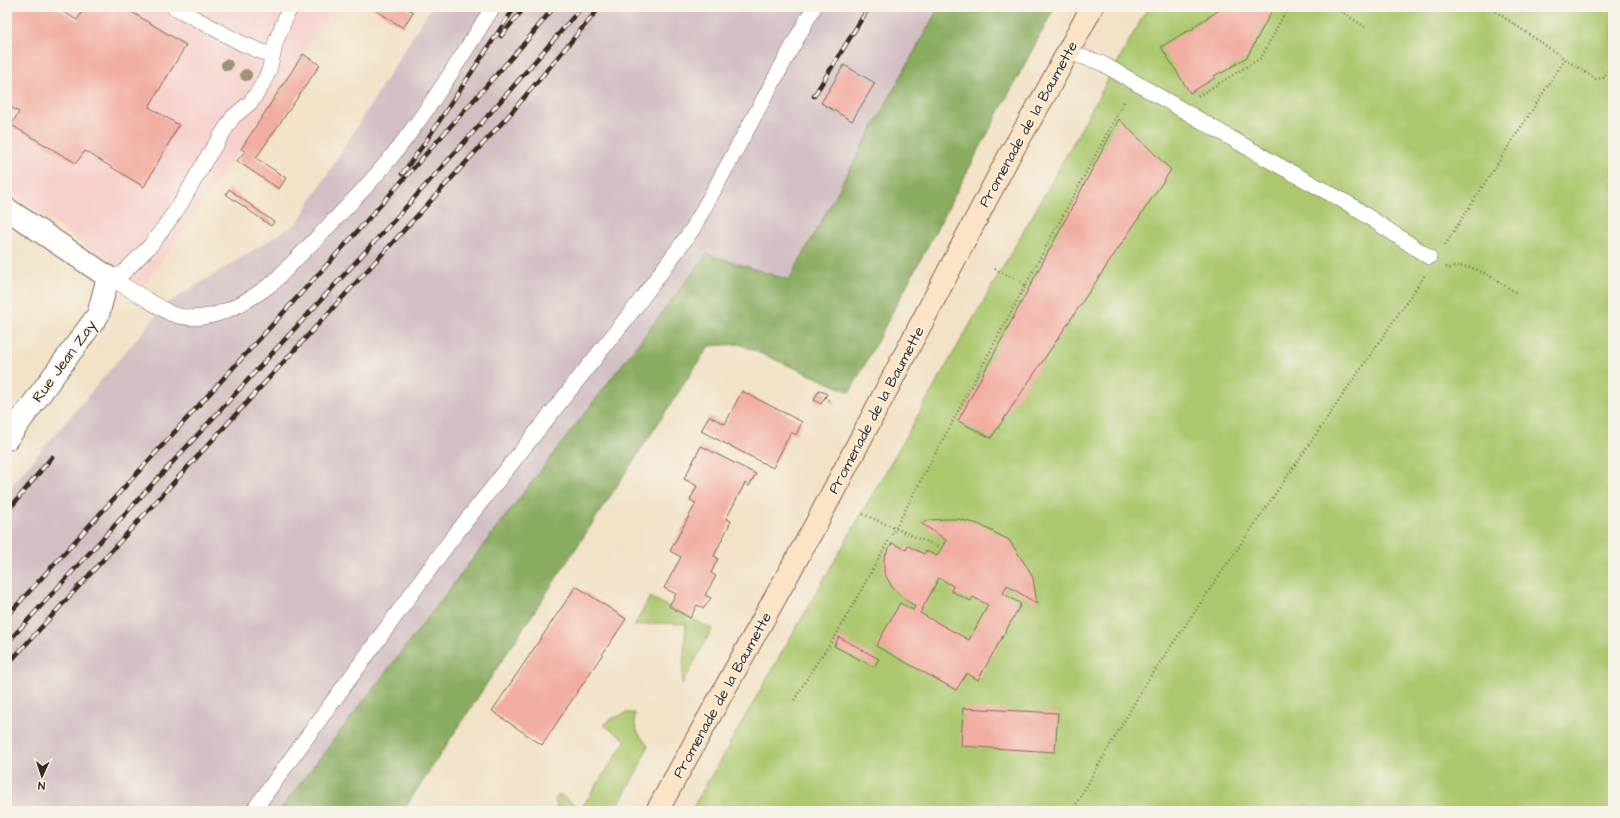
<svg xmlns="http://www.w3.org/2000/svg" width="1620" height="818" font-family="'Architects Daughter',sans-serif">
<rect width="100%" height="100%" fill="#f7f3e8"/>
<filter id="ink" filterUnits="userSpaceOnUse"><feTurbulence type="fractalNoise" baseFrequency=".025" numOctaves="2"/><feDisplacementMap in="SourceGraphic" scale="8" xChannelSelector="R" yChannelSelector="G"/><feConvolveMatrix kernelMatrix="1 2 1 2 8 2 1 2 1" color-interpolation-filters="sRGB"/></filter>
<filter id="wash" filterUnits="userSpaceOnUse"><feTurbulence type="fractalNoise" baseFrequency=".012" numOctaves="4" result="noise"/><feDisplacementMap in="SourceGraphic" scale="16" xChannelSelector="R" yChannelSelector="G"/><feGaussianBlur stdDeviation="0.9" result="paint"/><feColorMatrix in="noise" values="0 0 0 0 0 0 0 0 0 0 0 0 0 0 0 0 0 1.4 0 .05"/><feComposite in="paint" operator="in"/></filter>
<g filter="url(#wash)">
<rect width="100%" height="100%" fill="#f2e2c7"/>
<path fill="#f7d0cc" d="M7 7H334L241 149 142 288 7 188Z"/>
<path fill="#d2bec3" d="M431 7H939L789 280 707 254 279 811H7V491L166 304 297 223Z"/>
<path fill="#acc86e" stroke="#747946" d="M1148 7H1613V811H691L1046 192Z
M650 597 712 629 682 685 686 624 660 623 634 626Z
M627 713H635C632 727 639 735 648 745L638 769 615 811H558L555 800 559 794 581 809 626 740 604 725 611 719Z"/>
<path fill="#89ac61" stroke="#626b40" d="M939 7H1055L850 392 739 344 709 346 403 811H279L707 254 789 280Z"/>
<g id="blocks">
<path fill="#f2ada2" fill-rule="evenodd" d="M7 7H55L77 20 85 7H125V8L186 45 149 107 179 125 144 187 85 151 76 163 11 125 19 112 7 105Z
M371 7H405L413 12 403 28Z
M1216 7H1274L1247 57 1222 73 1221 72 1214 76 1215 78 1190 93 1161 47 1187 31V32L1194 28 1193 27 1218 11Z
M303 54 320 65 256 158 286 178 279 189 237 161 245 151 241 149Z
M844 65 875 83 852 121 821 103Z
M1119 119 1171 170 991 438 958 421Z
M229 189 274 222 271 226 226 194Z
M819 390 827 394 821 404 814 400Z
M742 391 802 422 796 435 791 432 773 468 701 431 709 416 725 424Z
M701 446 756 474 749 486 745 483 726 519 731 521 714 556 718 558 711 573 716 576 705 595 711 598 704 608 697 605 690 618 669 606 676 594 664 588 681 557 670 551 696 503 690 500 697 486 684 479Z
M947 519H958L978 524 1009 540 1029 570 1033 578 1037 604 1007 585 1003 593 1021 604 978 680 967 673 956 690 876 646 900 603 913 610 915 606 907 601 893 589 887 578 884 572V558L892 543 906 550 908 546 924 554 926 551 937 556 946 540 921 523 930 520ZM939 578 953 586 951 591 971 601 973 597 988 605 969 640 920 613Z
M576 586 626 619 542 745 492 711Z
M839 637 879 659 874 667 834 646Z
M963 708 1058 713 1055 752 961 746Z"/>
</g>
</g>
<g filter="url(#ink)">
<use href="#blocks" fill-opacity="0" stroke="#7b6a59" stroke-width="1"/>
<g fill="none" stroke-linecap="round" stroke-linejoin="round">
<g stroke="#7b6a59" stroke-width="16">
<path id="lane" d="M174 7 241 43 272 56
M1068 52 1101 63 1136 83 1276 164 1349 204 1429 257
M108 277C122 285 137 293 151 302 158 306 165 311 172 314 208 327 246 303 274 282 308 246 344 212 377 174 421 123 457 64 493 7
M108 277 122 274 151 245 180 205 205 161 233 117 251 102 261 87 269 71 276 41 290 7
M253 811 450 541 637 305 692 230 814 7"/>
</g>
<g stroke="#7b6a59" stroke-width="24">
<path id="street" d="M7 209 108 277 98 315 7 439"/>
</g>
<g stroke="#7b6a59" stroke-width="24">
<path id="secondary" d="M657 811 816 524 1008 158 1047 91 1092 7"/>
</g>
<path stroke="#7b6a59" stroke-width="2.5" stroke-dasharray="1 3" stroke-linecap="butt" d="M1334 7 1365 27
M1489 7 1565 59 1596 79 1603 78 1613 64
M1198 96 1261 58 1288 7
M1445 245 1565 59
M1446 267 1448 269C1473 259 1497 282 1517 293
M1025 286 1125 100
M825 397 833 405
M863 514 938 547
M794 700 814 667 835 637 895 529 1025 286 1017 280 993 268
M1072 811 1148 680 1425 275"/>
<use href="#lane" stroke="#fff" stroke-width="15"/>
<use href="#street" stroke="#fff" stroke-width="22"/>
<use href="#secondary" stroke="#fee4c6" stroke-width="22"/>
<g stroke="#3b2a1e" stroke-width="4.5">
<path id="rail" d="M501 36 525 7
M814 96 869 7
M402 174 424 144 515 7
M7 512 52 457
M7 616 354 235 528 39 554 7
M7 643 397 217 485 119 582 7
M7 665 511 113 600 7"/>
</g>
<use href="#rail" stroke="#f7f3e8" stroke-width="3" stroke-dasharray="9" stroke-linecap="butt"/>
</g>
<g fill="#9d9375">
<circle cx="227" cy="65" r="6"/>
<circle cx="246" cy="75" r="6"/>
</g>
</g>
<g text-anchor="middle" stroke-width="3" stroke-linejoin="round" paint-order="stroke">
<g font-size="15" fill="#3b2a1e" stroke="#f7f3e8">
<text transform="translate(1028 124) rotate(-61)" y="5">Promenade de la Baumette</text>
<text transform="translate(64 361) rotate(-54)" y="5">Rue Jean Zay</text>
<text transform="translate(876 410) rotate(-62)" y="5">Promenade de la Baumette</text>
<text transform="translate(722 695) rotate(-61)" y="5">Promenade de la Baumette</text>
</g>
</g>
<rect width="1620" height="818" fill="none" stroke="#f7f3e8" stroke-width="24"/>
<g transform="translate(42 776) rotate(183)" stroke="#f7f3e8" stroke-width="3" paint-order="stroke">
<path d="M0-3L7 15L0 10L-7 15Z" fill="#3b2a1e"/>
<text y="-6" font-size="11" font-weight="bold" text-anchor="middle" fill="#3b2a1e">N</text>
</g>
</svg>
